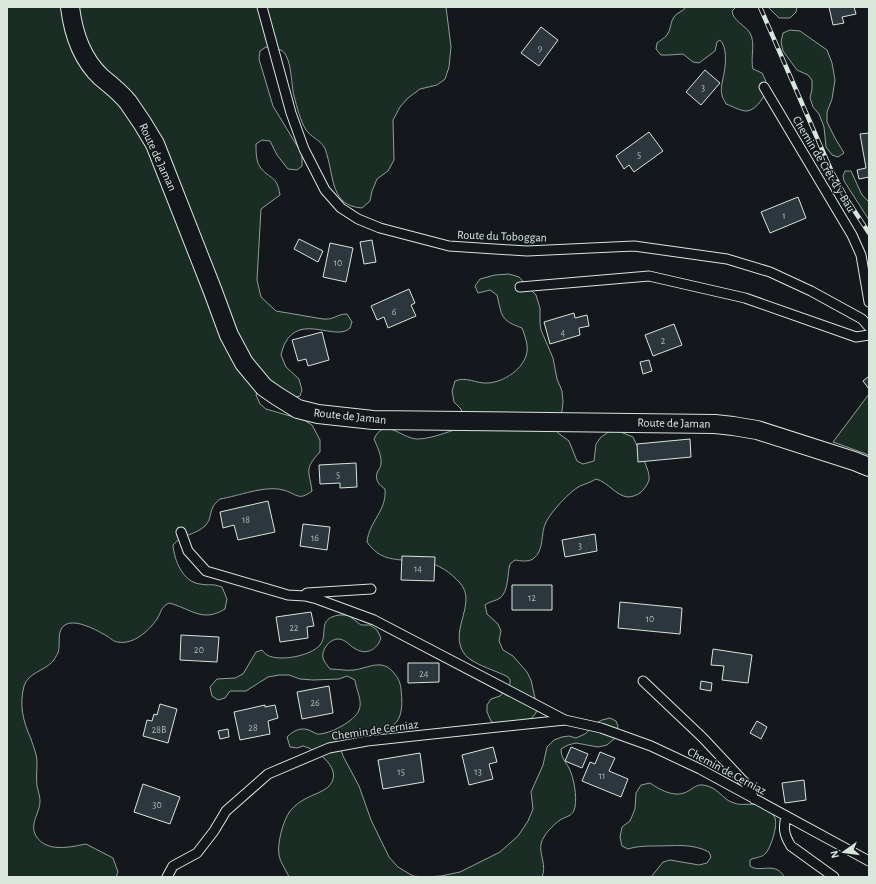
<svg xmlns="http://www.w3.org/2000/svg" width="876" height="884" font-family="'Alegreya Sans',sans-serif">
<rect width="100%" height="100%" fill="#14181c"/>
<path fill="#1a2d24" stroke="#939e99" d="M7 7H446L451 47 449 67 445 79 437 85 420 89 408 98 400 107 393 120 394 160 388 171 377 179 372 191 370 201 362 208C331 206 334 178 327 155 326 153 326 149 324 147 320 140 311 137 306 130 300 120 297 107 294 96 291 85 292 56 281 50 277 48 270 48 266 47L260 51 259 59 273 106 302 154V166L297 170 288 169 277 155 270 141 262 140 256 144C256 152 256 161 260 167 270 180 277 175 280 195L261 209 257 280 261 297 276 311 323 319C335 320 336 314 347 314L352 322C351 324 351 326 350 328 336 342 301 313 285 343 283 347 282 351 281 355L286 367 299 379 302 390 300 396 292 398 281 390 274 382 269 381 258 389 256 395 260 404 266 409 304 420 312 425 320 440V452C304 469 309 470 312 491 298 502 296 493 283 490 265 485 239 496 220 499 207 509 214 516 205 526 195 535 181 535 173 545 174 560 183 582 200 584 210 586 211 583 222 587L227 599 225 609C202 623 192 609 169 603 160 608 162 611 157 619 149 631 133 645 118 642 114 642 110 638 107 636 98 631 76 618 65 625 56 630 61 645 58 653 56 656 54 661 51 663 45 670 28 673 24 686 19 705 23 721 31 739 33 746 37 754 37 762 37 770 36 778 37 786 38 791 40 796 40 801 40 813 29 824 36 836 47 853 70 847 86 844L113 858 118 872 116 877H7Z
M686 7H736L732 11C733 21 745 25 750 33 756 44 750 58 753 69L762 73C764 77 766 81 767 85 767 94 757 110 747 111 740 111 732 106 726 104 725 101 722 98 722 95 720 88 723 80 724 73 726 64 727 46 720 40L717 42 715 51 699 63 693 62 683 54 669 55H661L656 49 657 43C660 41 664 38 667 35 671 30 670 22 674 17 677 12 683 12 686 7Z
M768 7H797L796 12 790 18H779Z
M790 30 800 31 827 50 832 63 835 80 832 99 827 112V122L835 138 844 153 838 157 832 155 826 147 824 127 819 114 813 107 810 98 812 89V80L808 75 797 70 783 51 781 42 783 33Z
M845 171H851L862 195 869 202V220L844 181 843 176Z
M509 274 519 277 536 295 540 308V323L541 330 553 358 557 379 562 391 563 402 562 411 556 427 558 433 569 441 577 461 583 464 594 461 596 444 601 437 613 429 633 437C637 446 651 471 649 480 647 486 644 489 640 493 637 495 632 497 628 497 616 496 608 482 596 479 591 482 585 484 580 486 570 491 551 512 546 522 540 534 545 550 533 559 528 562 521 561 515 560L510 564C507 574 509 591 500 598 496 601 490 601 485 605L487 614 498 624 501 631 499 641 503 650 513 656 527 672 531 680 537 707 536 713 523 728 513 730 504 729 491 721 487 712V705L491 699 500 696 510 684V680L508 677C495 670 480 667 467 657 465 655 464 653 462 650 451 628 477 602 460 583 451 573 439 564 425 562 421 561 416 562 413 561 392 559 380 560 367 542 369 521 387 511 385 489 379 485 375 480 377 473 378 470 381 467 381 464 382 456 377 446 374 439 385 416 400 438 417 439 429 439 442 434 454 430L463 416 461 409 454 402 452 391 455 381C467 376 476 384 488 383 504 382 524 369 527 352 528 344 525 336 522 328 500 320 502 316 497 295L490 290 478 293 475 286 480 279 495 275Z
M869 394V455L833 442Z
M339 615H348L361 625H370L377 630 381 638C377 650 366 656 354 648 349 645 346 640 339 639 330 638 321 650 323 658 324 662 328 666 330 669 338 669 347 671 354 670 369 668 382 658 394 673 398 678 400 681 401 689 403 709 403 727 379 731 371 732 363 730 355 734 349 737 345 744 341 750L343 756 359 786 371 820 389 857 398 867 413 876 425 877 441 876 460 872 500 852 518 836 528 821 533 809 531 792 543 765 547 747 554 740 562 737 569 736 576 738 585 734 596 723 602 720 610 718 616 721 618 726 615 738 607 745 598 747 576 743 568 745 561 749C561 757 565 761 569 768 574 778 577 796 575 807 573 817 566 816 560 820 553 825 543 835 541 844 539 854 547 866 542 877H289C286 870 280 862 279 855 277 843 283 821 290 811 295 805 302 800 309 797 317 793 328 790 332 782 340 766 315 749 303 746L297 748 290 747 287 737C293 731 300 727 309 730 311 731 315 733 317 734 329 735 355 721 359 710 363 701 356 690 355 680L347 676 339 679 313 680 300 679 289 675H279L268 677 246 691H230L225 698 218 700 212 696 210 687 217 679 235 678 243 674 256 652 262 650C264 652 265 654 267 655 279 662 311 656 320 645 329 634 316 619 339 615Z
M650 783C659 789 672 797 684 793 691 791 695 784 703 785 719 787 722 800 734 803 741 806 751 803 758 805 763 807 773 813 775 818 778 825 771 847 766 853 762 858 755 857 750 860V866C758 872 769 865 778 870 781 872 783 875 785 877H651L663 862 670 860 699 865 707 863 711 857 709 852C692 843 675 846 656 846 646 846 638 846 628 849L622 846 620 837 622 827 630 821 635 809 636 793 641 785Z"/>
<path fill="#2c363c" stroke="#d8e6dc" d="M829 7H854L856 14 842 17 844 23 833 25Z
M541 27 558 40 539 66 521 53Z
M705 70 720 83 701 105 686 92Z
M649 132 663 151 634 172 629 165 624 169 616 156Z
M869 133V177L859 179 857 170 866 168 860 134Z
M798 197 806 218 770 233 761 212Z
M299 239 323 251 318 262 294 249Z
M372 240 376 262 364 264 360 242Z
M330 243 353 248 346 282 323 277Z
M409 289 415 303 411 305 416 316 388 328 384 317 377 320 371 306Z
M574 313 575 318 587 315 589 326 579 328 580 335 550 344 544 322Z
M674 324 682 345 653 356 645 335Z
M322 332 329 360 308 366 306 359 298 361 292 340Z
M649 360 652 371 643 374 640 362Z
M869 376V389L863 381Z
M690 439 691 457 638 462 637 444Z
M356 463 357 487 340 488V483L320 484 319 465Z
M268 501 275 532 238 540 234 525 223 528 220 512Z
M303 524 330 527 327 550 300 546Z
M595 534 597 551 565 557 562 540Z
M402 556 435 557 434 581 401 580Z
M512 585H552V610H512Z
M620 602 682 608 680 634 618 628Z
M311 612 314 626 307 627 308 638 280 642 276 617Z
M181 635 219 637 217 662 180 660Z
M713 649 752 655 748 683 722 680 724 666 711 665Z
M408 663H439V682L408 683Z
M701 681 712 683 711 691 700 689Z
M329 686 333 713 302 719 297 692Z
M160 704 177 709 168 743 143 736 147 720 152 721 154 714 157 715Z
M265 705V707L275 705 278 718 268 721 270 734 240 740 234 712Z
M757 721 767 727 761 739 750 733Z
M228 729 229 737 220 739 218 731Z
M493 747 497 762 489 764 493 779 469 785 462 755Z
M571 747 588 754 582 768 565 761Z
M600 752 615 758 609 771 628 779 621 797 582 781 590 762 595 764Z
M420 753 424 782 383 789 378 760Z
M804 780 806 800 785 803 782 783Z
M143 784 180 797 170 824 134 812Z"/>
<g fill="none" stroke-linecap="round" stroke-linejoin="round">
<g stroke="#d8e6dc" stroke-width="11">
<path id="lane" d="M262 7 291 113 304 149 325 190 341 208 358 219 380 228 449 246 527 251 634 246 727 259 770 272 811 291 862 319 869 327
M764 87 852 235 861 255 869 302
M520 287 649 276 745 298 856 337 869 335
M181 532 188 551 206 571 288 595 305 596 317 599 374 620 565 720
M306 594 307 593 371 589
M643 681 703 738 748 786 754 799
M786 816C783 828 784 835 791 846L834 877
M167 877 173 866 197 853 214 831 226 811 268 774 329 748 367 741 565 720 601 728 651 746 700 769 869 861"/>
</g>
<g stroke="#d8e6dc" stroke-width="20">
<path id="street" d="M70 7C73 32 82 59 101 77 111 85 120 92 128 102 138 116 147 130 155 144L212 289 229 335 244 363 264 387 277 396 298 409 318 414 373 420 715 424 733 426 757 430 854 461 869 467"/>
</g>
<use href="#lane" stroke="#14181c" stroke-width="9"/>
<use href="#street" stroke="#14181c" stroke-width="18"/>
<g stroke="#d8e6dc" stroke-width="4.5">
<path id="rail" d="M760 7 831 170 848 201 869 233"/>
</g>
<use href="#rail" stroke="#14181c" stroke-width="3" stroke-dasharray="9" stroke-linecap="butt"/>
</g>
<g text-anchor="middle" stroke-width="3" stroke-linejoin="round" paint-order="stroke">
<g font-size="10" fill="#adbab4">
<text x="540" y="51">9</text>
<text x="703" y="91">3</text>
<text x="639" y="158">5</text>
<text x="784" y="219">1</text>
<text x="338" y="266">10</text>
<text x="394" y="315">6</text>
<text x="563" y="336">4</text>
<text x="663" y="344">2</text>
<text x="338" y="478">5</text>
<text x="246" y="523">18</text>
<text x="315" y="541">16</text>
<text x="580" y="549">3</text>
<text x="418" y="572">14</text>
<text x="532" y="601">12</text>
<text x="650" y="622">10</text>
<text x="294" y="631">22</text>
<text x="199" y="653">20</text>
<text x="424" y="677">24</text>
<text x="315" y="706">26</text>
<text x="253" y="731">28</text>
<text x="159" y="733">28B</text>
<text x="401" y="775">15</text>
<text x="478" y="775">13</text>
<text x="602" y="779">11</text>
<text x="157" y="808">30</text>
</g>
<g font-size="12" fill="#d8e6dc" stroke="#14181c">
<text transform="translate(158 157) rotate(65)" y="4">Route de Jaman</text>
<text transform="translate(824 164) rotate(59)" y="4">Chemin de Crêt-d'y-Bau</text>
<text transform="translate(502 236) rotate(2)" y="4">Route du Toboggan</text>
<text transform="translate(350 416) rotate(6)" y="4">Route de Jaman</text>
<text transform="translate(674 423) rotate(1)" y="4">Route de Jaman</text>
<text transform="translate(375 730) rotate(-8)" y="4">Chemin de Cerniaz</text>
<text transform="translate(727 771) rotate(28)" y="4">Chemin de Cerniaz</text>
</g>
</g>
<rect width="876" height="884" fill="none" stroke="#d8e6dc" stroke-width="16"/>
<g transform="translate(844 852) rotate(256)" stroke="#14181c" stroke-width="3" paint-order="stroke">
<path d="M0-3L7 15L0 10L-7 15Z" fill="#d8e6dc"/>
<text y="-6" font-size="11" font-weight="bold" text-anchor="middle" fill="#d8e6dc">N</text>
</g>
</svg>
